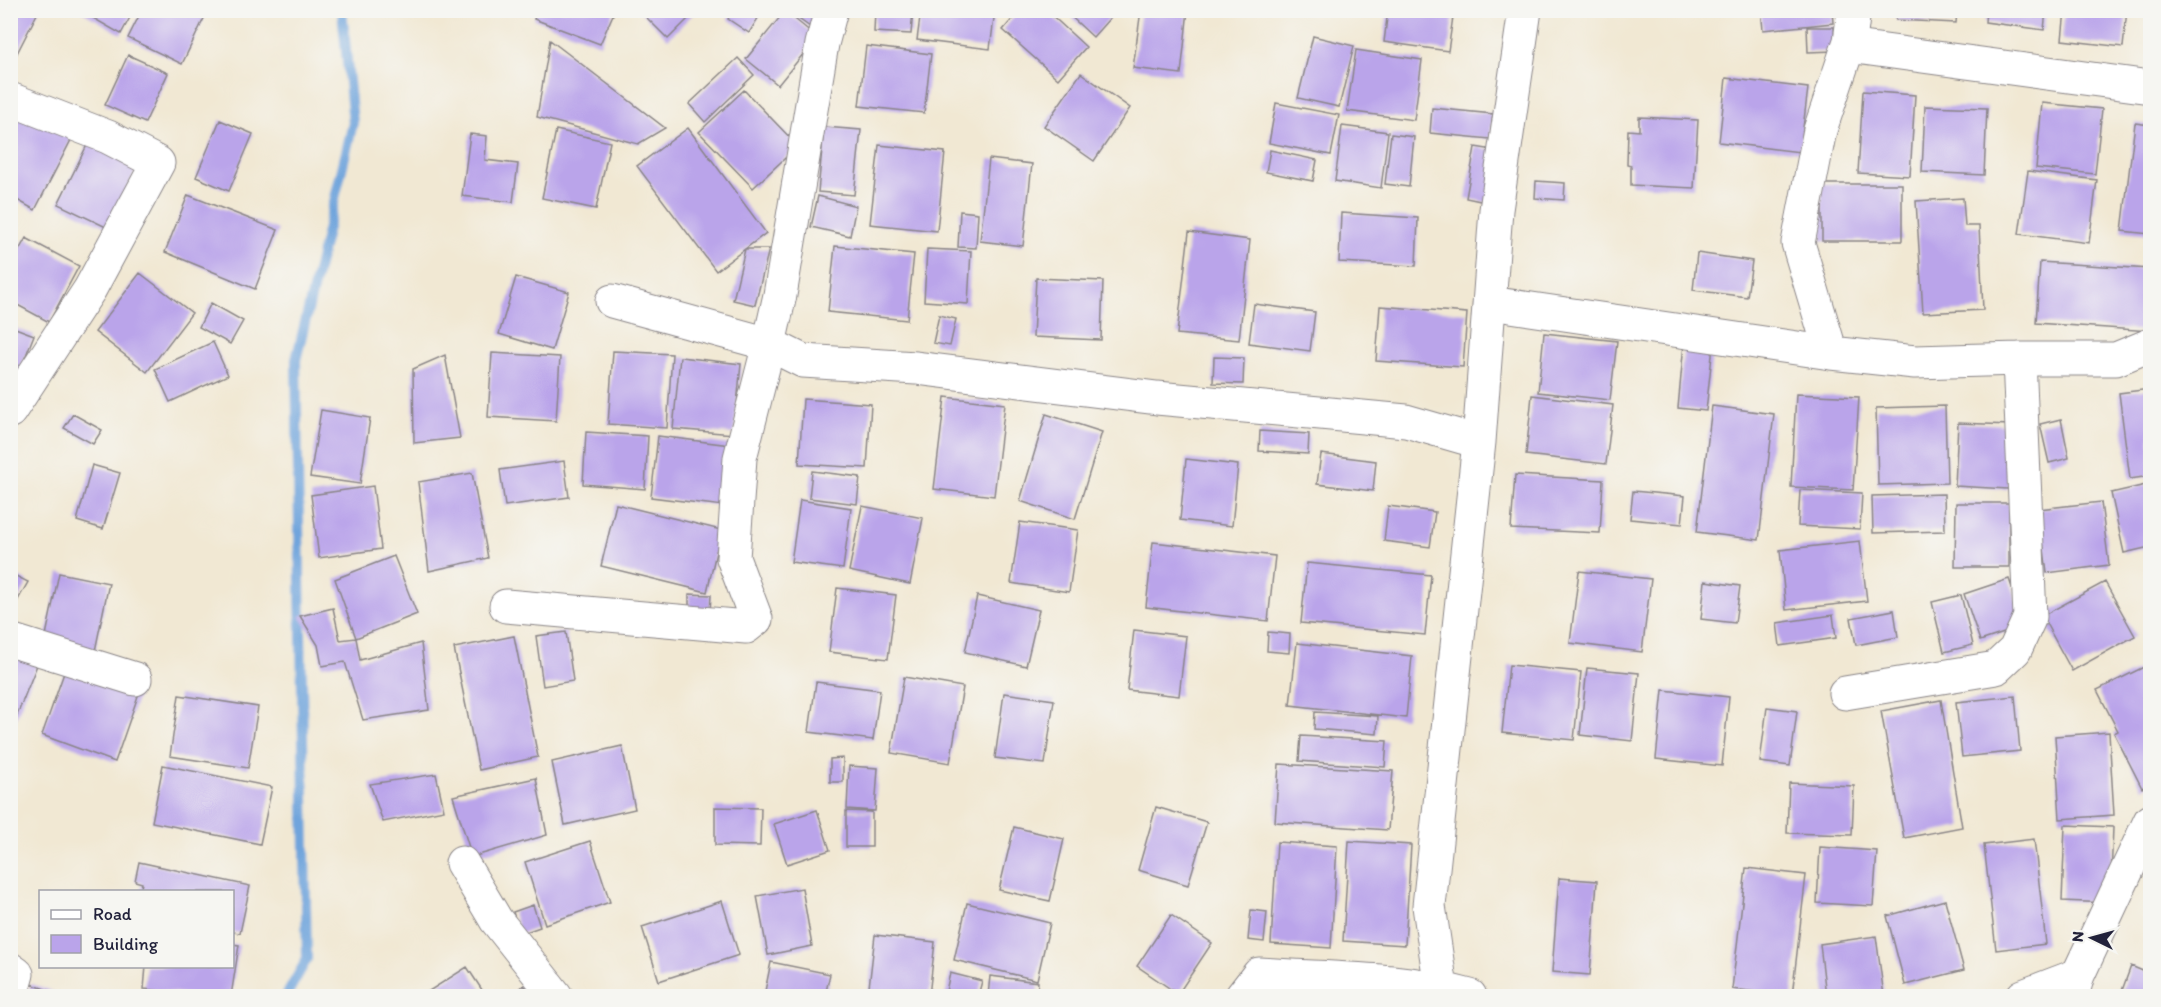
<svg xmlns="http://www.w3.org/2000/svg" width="2161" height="1007" font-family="Itim,sans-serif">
<rect width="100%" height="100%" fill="#f6f6f2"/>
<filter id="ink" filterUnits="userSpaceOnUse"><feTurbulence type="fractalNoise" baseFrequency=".0167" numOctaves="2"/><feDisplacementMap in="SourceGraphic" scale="12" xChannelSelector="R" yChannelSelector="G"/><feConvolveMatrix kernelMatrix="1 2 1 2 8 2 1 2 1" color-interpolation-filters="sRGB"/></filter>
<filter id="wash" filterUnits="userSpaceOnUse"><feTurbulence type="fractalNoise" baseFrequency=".008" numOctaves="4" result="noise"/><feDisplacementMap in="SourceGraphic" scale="24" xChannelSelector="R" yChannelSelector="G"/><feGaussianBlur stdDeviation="1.35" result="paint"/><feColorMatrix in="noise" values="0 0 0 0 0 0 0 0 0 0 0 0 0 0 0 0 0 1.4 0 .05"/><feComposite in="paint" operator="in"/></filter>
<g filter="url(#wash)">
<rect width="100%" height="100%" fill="#f1e8d3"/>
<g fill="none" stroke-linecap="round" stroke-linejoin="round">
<path stroke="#70a4dc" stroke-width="10" d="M286 996 307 959 296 360 353 123 342 10"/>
</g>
<g id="blocks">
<path fill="#baa4ea" d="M10 10H39L10 67Z
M79 10H134L121 34Z
M142 10H208L182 64 128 38Z
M537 10H615L600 44 534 19Z
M639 10H697L668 39Z
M733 10H763L749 33 728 19Z
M795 10H823L810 27 792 14Z
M875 10H913L911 34 874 32Z
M921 10H995L990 49 917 40Z
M1020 10H1046L1086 47 1058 79 1003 30Z
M1064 10H1117L1093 37Z
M1141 10H1188L1181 74 1133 68Z
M1388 10H1454L1448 51 1384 42Z
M1761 10H1832L1833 23 1763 30Z
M1896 10H1957L1956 23 1896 20Z
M1986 10H2046L2044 30 1985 22Z
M2065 10H2127L2123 47 2062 40Z
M785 11 817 37 778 85 746 59Z
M1807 27H1834L1835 51 1808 52Z
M1313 36 1354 46 1339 107 1298 98Z
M550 40 665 128 638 144 537 117Z
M866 46 931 54 924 113 859 106Z
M1356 50 1422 60 1414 120 1347 111Z
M128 55 168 73 145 123 105 105Z
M738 58 754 75 705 122 689 104Z
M1081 73 1130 108 1094 161 1044 126Z
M1726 78 1808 88 1800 152 1719 142Z
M744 90 798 146 753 188 699 132Z
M1863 91 1915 95 1910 176 1858 173Z
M1276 103 1339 115 1331 155 1269 143Z
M2042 103 2102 109 2095 174 2036 168Z
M10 106 72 138 35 210 10 196Z
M1925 106 1987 108 1984 175 1922 172Z
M1432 108 1493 114 1490 139 1430 133Z
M1639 117 1698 120 1694 188 1631 185V166L1627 165 1628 130 1639 131Z
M220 120 253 134 229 191 196 177Z
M2135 123 2150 125V234L2122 231Z
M1342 126 1388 132 1381 188 1335 181Z
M824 127 861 130 854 195 818 192Z
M688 128 766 233 716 271 637 166Z
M556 130 610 142 596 209 542 198Z
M470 134 487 136 485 160 518 164 513 202 462 196Z
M1391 134 1414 137 1409 187 1385 184Z
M92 135 141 160 108 228 58 204Z
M879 145 945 152 937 231 870 224Z
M1475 147 1500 151 1490 203 1466 198Z
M1270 150 1317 160 1313 181 1266 172Z
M989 159 1032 164 1023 246 980 241Z
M2028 171 2097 180 2089 243 2019 234Z
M1536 181 1565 183 1564 200 1535 198Z
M1822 184H1902V241H1822Z
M188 195 278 230 255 289 165 252Z
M818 196 856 206 850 236 811 227Z
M1963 198 1965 226H1979L1983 310 1923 313 1916 201Z
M960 211 978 213 976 248 958 247Z
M1341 213 1418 218 1416 266 1339 262Z
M1189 232 1250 240 1239 340 1177 334Z
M26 238 79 266 49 322 10 301V266Z
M835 246 914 254 907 320 828 312Z
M745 249H769L755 305 733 300Z
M927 249 971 251 968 304 924 301Z
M1697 253 1752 261 1747 297 1693 290Z
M2040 262 2150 269V331L2036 323Z
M140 273 192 313 147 372 95 332Z
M516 277 569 292 552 350 499 334Z
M1036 278 1103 281 1101 340 1033 337Z
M211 303 243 321 230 344 199 327Z
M1254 304 1315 312 1310 351 1249 343Z
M1380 306 1467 313 1463 367 1376 361Z
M939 315 956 319 950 346 933 343Z
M10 326 34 335 10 396Z
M1544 333 1617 341 1610 400 1538 392Z
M213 342 228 375 170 402 155 369Z
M1684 343 1713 346 1706 411 1678 408Z
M613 351 672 354 667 428 608 424Z
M492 353 560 357 556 421 488 417Z
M445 355 460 438 414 443 413 369Z
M680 357 741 364 734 434 673 429Z
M1214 357 1244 358 1243 384 1213 383Z
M2150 389V476L2130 479 2119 393Z
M1796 394 1859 397 1853 490 1791 487Z
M1532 395 1613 405 1606 464 1526 455Z
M945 397 1005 404 994 496 934 489Z
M803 399 871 404 867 468 799 464Z
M1712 406 1774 414 1759 540 1697 532Z
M1945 406 1947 483 1878 485 1876 408Z
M321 410 370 418 360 484 310 477Z
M73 414 102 430 93 444 64 428Z
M1046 414 1102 432 1075 519 1020 501Z
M2061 419 2069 458 2049 463 2040 424Z
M1958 423 2011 425 2008 489 1955 486Z
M1260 431 1309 434 1308 454 1259 451Z
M586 432 648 436 645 489 583 484Z
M658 436 730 445 723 506 651 497Z
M1321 454 1376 461 1373 491 1317 484Z
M1186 459 1238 465 1232 526 1180 520Z
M564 461 569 497 505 506 500 470Z
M92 465 120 473 103 529 77 521Z
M812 471 860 477 857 504 809 498Z
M472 473 488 558 429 571 418 482Z
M1515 475 1603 480 1600 533 1511 529Z
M2150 484V547L2124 553 2111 493Z
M373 486 381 549 319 558 311 495Z
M1800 490 1862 493 1860 529 1798 526Z
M1633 491 1685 496 1682 524 1630 519Z
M1944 494 1945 531 1873 533 1872 496Z
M800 500 851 508 843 569 791 562Z
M2101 502 2109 565 2047 573 2039 509Z
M1956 503H2009V567H1955Z
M616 504 721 530 707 592 601 566Z
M862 506 923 518 910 584 849 571Z
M1388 506 1435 512 1430 547 1384 541Z
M1020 522 1078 530 1069 592 1011 583Z
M1860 541 1867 601 1786 610 1780 550Z
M1153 542 1275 556 1268 621 1146 607Z
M394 556 417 614 356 638 335 579Z
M1307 563 1431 575 1425 635 1301 623Z
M1579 571 1651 579 1642 652 1570 643Z
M10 573 28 582 10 614Z
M59 573 109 583 94 656 44 645Z
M2009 579 2025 626 1980 641 1964 594Z
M1705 581 1740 586 1735 623 1701 619Z
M2105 582 2135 636 2072 671 2042 616Z
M837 588 896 595 888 659 829 652Z
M689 594 711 595 710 612 689 610Z
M1961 595 1973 645 1944 652 1932 602Z
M977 596 1039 610 1026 666 965 652Z
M333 608 340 640 356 638 360 660 421 643 429 710 363 720 345 662 322 666 318 645 300 616Z
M1894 610 1898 637 1856 645 1851 618Z
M1833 615 1836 638 1780 646 1777 623Z
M1134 630 1186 636 1179 696 1127 690Z
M566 632 573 681 543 686 536 636Z
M1268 632 1290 634 1289 653 1267 651Z
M514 636 538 757 479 770 454 648Z
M1297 643 1412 656 1406 718 1290 705Z
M10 655 37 665 12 728 10 727Z
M2150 664V784L2142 788 2114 733 2118 731 2097 690Z
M1509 665 1581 672 1574 740 1502 733Z
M1587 668 1639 673 1632 741 1580 735Z
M65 670 138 696 115 762 42 735Z
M904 677 963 687 950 763 891 753Z
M816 682 880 690 873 740 809 732Z
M1663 690 1729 697 1722 766 1656 759Z
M1004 693 1054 700 1045 764 995 758Z
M179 695 258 707 248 768 170 756Z
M2015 696 2020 751 1962 757 1956 702Z
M1941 700 1962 827 1904 838 1881 711Z
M1767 707 1797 711 1790 766 1760 762Z
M1315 712 1378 716 1377 734 1314 729Z
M2109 732 2114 815 2060 819 2055 736Z
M1301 736 1387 741 1385 767 1299 761Z
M622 746 635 809 565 825 552 762Z
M843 758V782H830V759Z
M1279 764 1393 771 1388 830 1275 822Z
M163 765 272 787 260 844 152 822Z
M849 766 878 768 875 811 847 809Z
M436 774 444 810 383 822 370 784Z
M536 778 547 835 472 857 453 796Z
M1789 783 1854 786 1852 835 1787 833Z
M715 807 761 808 760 846 715 845Z
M1156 807 1207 822 1188 885 1138 870Z
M817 810 830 850 787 864 774 824Z
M846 811 872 812V847H846Z
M2065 825 2113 827 2110 903 2062 901Z
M1014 827 1064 839 1050 901 999 890Z
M2034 839 2046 944 1996 950 1984 845Z
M590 841 610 902 545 924 525 862Z
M1349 841 1411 845 1405 945 1343 941Z
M1277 842 1337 846 1331 948 1271 944Z
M1820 847 1877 851 1873 906 1817 903Z
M139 862 250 886 240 933 232 932V892H140L142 883 135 881Z
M1746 868 1806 875 1792 996 1732 989Z
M1559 878 1597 881 1590 975 1552 972Z
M802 888 812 946 768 955 757 896Z
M1945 900 1964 970 1905 985 1887 916Z
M722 901 739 955 659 981 642 927Z
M967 903 1050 923 1037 980 954 960Z
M533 905 540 927 520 934 513 912Z
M1251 910 1267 912 1264 942 1248 940Z
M1171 915 1212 943 1178 994 1137 966Z
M875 935 935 942 929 996H868Z
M1876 936 1884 996H1826L1820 944Z
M232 944 239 945 231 996H203L144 989 146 966H232Z
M771 962 830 974 825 996H764Z
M2131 966 2150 974V996H2120Z
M467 967 486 996H421Z
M950 973 982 981 978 996H945Z
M990 976 1038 982 1037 996H988Z
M31 984 64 996H27Z
M524 985 532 996H509Z"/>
</g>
</g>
<g filter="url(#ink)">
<use href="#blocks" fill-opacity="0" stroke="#8a8587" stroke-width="1.5"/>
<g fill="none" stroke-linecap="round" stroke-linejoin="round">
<g stroke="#8a8587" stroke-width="35">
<path id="street" d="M1850 41 1863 48 2150 87
M10 99 108 137 158 163 90 289 10 411
M612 301 769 344 780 295 822 44 831 10
M1490 303 1831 353 1915 362 2019 359H2116L2150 345
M1831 353 1798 243 1820 130 1850 41 1854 10
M506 606 746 627 756 619 733 558 740 458 769 344 803 361 916 368 1157 398 1406 421 1479 442
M10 640 135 679
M1845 693 1996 668 2015 650 2030 617 2019 359
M462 863 496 920 556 996
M10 969 17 974 11 996
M1441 988 1429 906 1479 442 1496 210 1525 10
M1242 996 1259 974C1329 979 1402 977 1470 996
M2023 996 2078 975
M2072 996 2078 975 2150 821"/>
</g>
<use href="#street" stroke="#fff" stroke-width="33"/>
</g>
</g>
<rect width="2161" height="1007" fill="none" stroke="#f6f6f2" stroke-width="36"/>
<rect x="39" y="890" width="195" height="78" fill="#f6f6f2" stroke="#a1a1a9" stroke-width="1.5"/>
<rect x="51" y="910" width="30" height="9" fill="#ffffff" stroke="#a1a1a9" stroke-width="1.5"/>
<text x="93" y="920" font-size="18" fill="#22223b">Road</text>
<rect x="51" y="935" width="30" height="18" fill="#baa4ea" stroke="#a1a1a9" stroke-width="1.5"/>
<text x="93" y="950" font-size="18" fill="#22223b">Building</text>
<g transform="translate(2092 938) rotate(275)" stroke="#f6f6f2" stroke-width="4.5" paint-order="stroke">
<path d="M0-4.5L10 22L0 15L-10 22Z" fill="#22223b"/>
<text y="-9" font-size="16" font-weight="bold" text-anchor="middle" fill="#22223b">N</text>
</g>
</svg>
